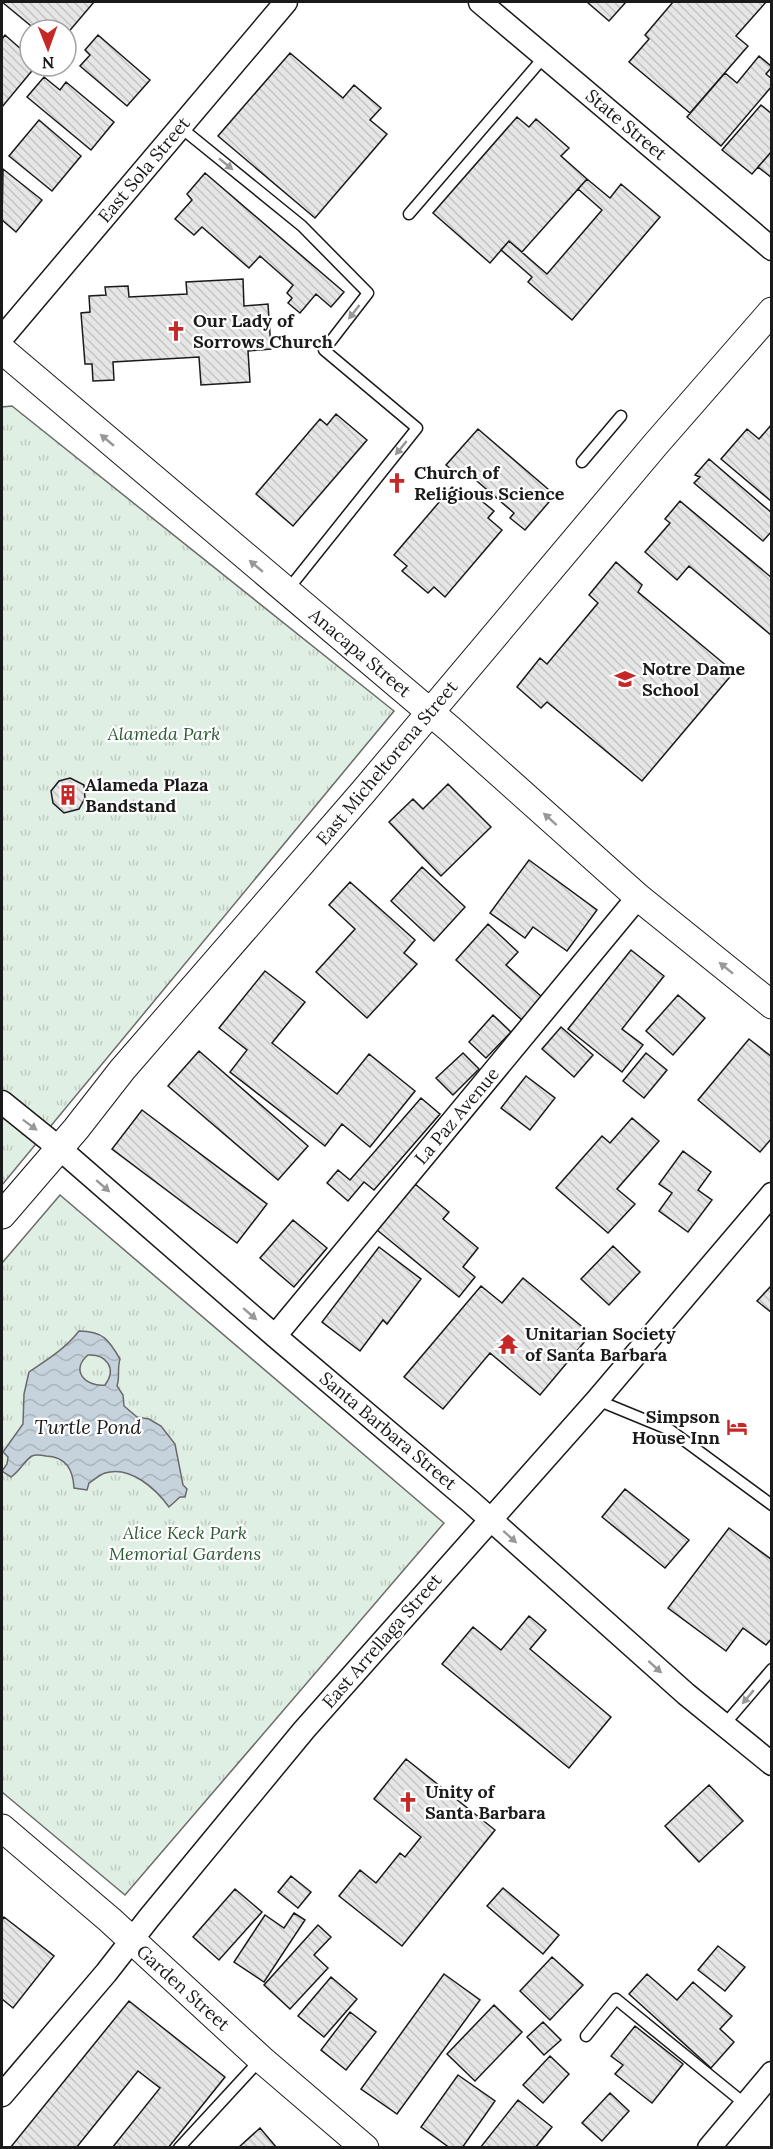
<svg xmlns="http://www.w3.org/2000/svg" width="773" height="2149" font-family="Lora,serif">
<defs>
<pattern id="park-tufts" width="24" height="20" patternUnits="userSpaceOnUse" patternTransform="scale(1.5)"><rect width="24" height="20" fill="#e0efe3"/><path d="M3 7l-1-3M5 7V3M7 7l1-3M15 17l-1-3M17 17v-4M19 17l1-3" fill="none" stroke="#c0ccc2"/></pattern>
<pattern id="water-waves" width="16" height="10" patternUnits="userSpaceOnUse" patternTransform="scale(1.5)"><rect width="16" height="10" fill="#c6d2dc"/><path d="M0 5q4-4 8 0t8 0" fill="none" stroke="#aab4bc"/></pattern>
<pattern id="building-back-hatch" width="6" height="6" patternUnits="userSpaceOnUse" patternTransform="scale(1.5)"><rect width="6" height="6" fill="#e6e6e6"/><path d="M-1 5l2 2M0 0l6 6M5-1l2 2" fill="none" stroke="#c5c5c5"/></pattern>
</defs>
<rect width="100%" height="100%" fill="#fff"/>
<path fill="url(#park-tufts)" stroke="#6a6a6a" stroke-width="1.5" d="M12 406 394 711 2 1185V407Z
M60 1195 444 1523 125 1895 2 1792V1263Z"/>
<path fill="url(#water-waves)" stroke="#6a6a6a" stroke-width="1.5" fill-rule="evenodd" d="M79 1331C103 1331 109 1340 120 1359 117 1368 120 1377 117 1386L123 1395 124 1406 137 1417 149 1419 161 1426 175 1444 183 1485 187 1489 185 1497H180L169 1507C156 1489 130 1465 105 1473 99 1475 94 1480 89 1483L87 1490 74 1488C73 1469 66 1457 46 1456 41 1455 36 1454 32 1456 24 1461 20 1471 11 1477L2 1471 7 1464 8 1457 3 1452 23 1424 24 1394 29 1372C48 1359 65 1349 79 1331ZM88 1355C107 1354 117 1369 105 1385 85 1387 70 1370 88 1355Z"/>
<path fill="url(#building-back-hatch)" stroke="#1a1a1a" stroke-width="1.5" d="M2 2H94L66 35V30H36Z
M587 2H626L609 21Z
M673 2H766L736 36 748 46 690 113 629 62 649 39 645 35Z
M5 35 30 57V66H36L2 107V39Z
M98 35 150 80 127 106 80 66 90 55 85 50Z
M290 53 343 98 354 85 381 108 370 120 387 134 315 218 218 136Z
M759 56 772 67 766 74 772 79V86L721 146 687 117 725 73 737 83Z
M44 77 60 90 66 82 114 122 91 150 27 97Z
M761 105 772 114V151L752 174 722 150Z
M517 117 529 127 536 119 569 148 561 156 587 179 522 252 509 241 490 263 433 213Z
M39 120 81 156 52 191 9 156Z
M772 151V178L758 167Z
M3 169 42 200 16 232 2 220Z
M205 173 344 292 331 307 316 294 300 313 288 303 292 298 287 293 293 285 260 256 249 268 202 227 194 235 175 219 192 200 187 194Z
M587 179 610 198 621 184 660 217 572 320 528 282 532 277 501 250 509 241 547 274 602 210 578 189Z
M243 279 244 306 268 304 271 349 248 351 250 382 201 385 199 357 113 362 114 380 93 381 92 364H85L81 313 90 312 89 296 106 295 105 287 128 286 129 297 187 294 186 282Z
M336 414 367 440 293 526 256 494 320 419 327 425Z
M772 424V502L721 459 747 429 759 439Z
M478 429 555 495 525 530 510 518 514 513 464 470 459 476 446 465Z
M709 459 772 513V531L763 541 694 483 700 477 695 475Z
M452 487 468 500 473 494 494 511 488 518 502 530 445 597 434 587 428 593 402 571 407 566 394 555Z
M680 501 772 578V636L689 566 677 580 645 552 670 523 665 519Z
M616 562 642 585 638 592 734 672 642 781 547 702 541 708 517 687 540 658 547 664 598 603 589 595Z
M70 778 84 785 85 798 79 809 64 813 53 803 51 791 59 781Z
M448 784 491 827 441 876 389 822 413 799 423 809Z
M529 860 597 910 567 951 533 927 525 938 490 913Z
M422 867 465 907 434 941 391 901Z
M350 882 415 940 404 953 417 964 367 1018 316 972 355 929 329 905Z
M488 924 518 952 506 965 543 998 523 1021 456 960Z
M631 950 664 976 622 1029 643 1045 622 1072 568 1029Z
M265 971 305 1002 272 1043 337 1094 369 1054 415 1091 370 1147 342 1124 325 1146 230 1072 247 1050 219 1028Z
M678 995 705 1018 673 1055 646 1031Z
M493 1015 511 1032 486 1058 469 1042Z
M561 1027 593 1055 574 1077 542 1049Z
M749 1039 772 1057V1138L760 1152 698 1100Z
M199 1051 308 1146 278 1180 168 1086Z
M463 1053 479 1069 453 1095 436 1078Z
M646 1053 667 1070 644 1098 623 1081Z
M526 1076 555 1098 530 1130 501 1108Z
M421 1098 440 1114 374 1190 364 1182 348 1201 327 1183 338 1170 350 1180Z
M142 1110 267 1204 237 1243 112 1149Z
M632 1118 659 1141 617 1189 635 1204 608 1233 556 1188 602 1136 610 1143Z
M683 1151 711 1172 698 1190 712 1200 688 1232 659 1211 672 1193 659 1184Z
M415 1184 449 1212 443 1219 478 1248 463 1267 475 1277 459 1297 377 1230Z
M293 1220 327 1248 294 1287 260 1258Z
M613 1246 640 1272 609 1305 581 1279Z
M379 1247 421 1279 387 1324 383 1320 360 1351 322 1322Z
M523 1278 591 1334 540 1395 490 1353 443 1409 404 1377 481 1286 502 1303Z
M772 1285V1313L757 1301Z
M625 1489 689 1540 665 1568 602 1517Z
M729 1528 772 1560V1638L766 1645 743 1628 726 1651 668 1608Z
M529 1616 546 1630 530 1649 611 1717 569 1768 442 1664 473 1627 501 1650Z
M406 1759 495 1830 402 1946 339 1896 360 1870 376 1883 400 1853 405 1857 421 1837 374 1799Z
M709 1785 743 1821 699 1862 665 1826Z
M291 1876 311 1892 298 1908 278 1892Z
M503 1888 559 1935 543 1954 487 1906Z
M235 1889 262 1912 219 1960 193 1937Z
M294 1913 305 1920 264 1982 234 1962 265 1915 284 1928Z
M4 1917 54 1956 13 2008 2 1999V1920Z
M318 1925 331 1937 314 1955 328 1968 290 2009 264 1985Z
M718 1946 745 1967 725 1991 698 1970Z
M552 1957 583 1985 550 2020 520 1991Z
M444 1974 480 2000 397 2114 361 2089Z
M647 1974 677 2000 693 1982 732 2016 720 2029 734 2042 711 2068 629 1994Z
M331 1977 357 1999 324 2037 298 2016Z
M129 2001 225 2077 168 2148H112L160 2088 138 2071 76 2148H10Z
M494 2005 522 2032 475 2081 447 2054Z
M350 2012 376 2032 346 2070 321 2050Z
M543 2022 561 2040 544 2055 527 2037Z
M635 2026 683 2064 652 2103 615 2074 623 2065 611 2056Z
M550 2056 569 2074 543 2103 523 2085Z
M458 2075 495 2101 462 2148H450L421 2127Z
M610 2093 629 2111 602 2141 582 2123Z
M518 2100 552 2127 535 2148H480Z
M260 2128 277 2148H238Z"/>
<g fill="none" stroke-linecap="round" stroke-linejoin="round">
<g stroke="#1a1a1a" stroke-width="13">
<path id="service" d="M180 127 302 226 368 293 324 350 417 428 286 592
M409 214 544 57
M582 462 621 416
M597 1400 670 1430 772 1505
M724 1725 772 1669
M586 2036 616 1999 745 2104
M179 2148 261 2059"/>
</g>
<g stroke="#1a1a1a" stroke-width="25">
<path id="minor" d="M480 2 772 249
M2 338 286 2
M2 1102 59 1148 275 1336 471 1502 686 1694 772 1764
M275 1336 638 897
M2 2095 106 1973 149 1918 304 1730 597 1400 772 1194
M709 2148 772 2073"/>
</g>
<g stroke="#1a1a1a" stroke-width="29">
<path id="tertiary" d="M2 350 450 729 638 897 772 1005
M2 1215 76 1129 122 1070 364 791 655 445 772 311
M2 1828 110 1920 261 2059 365 2148"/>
</g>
<use href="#service" stroke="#fff" stroke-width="10"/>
<use href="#minor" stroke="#fff" stroke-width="22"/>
<use href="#tertiary" stroke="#fff" stroke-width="27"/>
</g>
<defs><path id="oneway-solid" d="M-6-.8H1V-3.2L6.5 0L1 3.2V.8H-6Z" transform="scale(1.5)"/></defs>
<g fill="#989898">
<use href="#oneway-solid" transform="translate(226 164) rotate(39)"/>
<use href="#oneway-solid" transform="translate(354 312) rotate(128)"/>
<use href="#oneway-solid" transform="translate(107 440) rotate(-140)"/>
<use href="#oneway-solid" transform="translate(401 448) rotate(129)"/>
<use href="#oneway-solid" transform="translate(256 566) rotate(-140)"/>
<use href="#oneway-solid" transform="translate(550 819) rotate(-138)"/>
<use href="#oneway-solid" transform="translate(726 968) rotate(-141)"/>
<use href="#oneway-solid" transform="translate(30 1125) rotate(37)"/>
<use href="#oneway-solid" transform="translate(103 1186) rotate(41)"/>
<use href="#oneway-solid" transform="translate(250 1314) rotate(41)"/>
<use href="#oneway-solid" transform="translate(510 1537) rotate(42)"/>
<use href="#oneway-solid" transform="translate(655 1667) rotate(42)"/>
<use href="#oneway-solid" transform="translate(748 1697) rotate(130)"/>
</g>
<defs>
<g id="church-bare" transform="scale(1.62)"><path d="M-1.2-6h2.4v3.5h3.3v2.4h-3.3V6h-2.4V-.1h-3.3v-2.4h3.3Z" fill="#c62828" stroke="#fff" stroke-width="2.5" paint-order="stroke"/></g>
<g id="school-bare" transform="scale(1.62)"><path d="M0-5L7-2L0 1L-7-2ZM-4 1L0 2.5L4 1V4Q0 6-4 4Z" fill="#c62828" stroke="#fff" stroke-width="2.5" paint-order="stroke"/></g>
<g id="building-bare" transform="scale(1.62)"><path d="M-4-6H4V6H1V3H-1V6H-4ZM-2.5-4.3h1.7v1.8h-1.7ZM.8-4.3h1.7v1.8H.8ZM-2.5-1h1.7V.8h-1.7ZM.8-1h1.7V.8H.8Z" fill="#c62828" stroke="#fff" stroke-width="2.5" paint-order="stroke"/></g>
<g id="temple-bare" transform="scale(1.62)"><path d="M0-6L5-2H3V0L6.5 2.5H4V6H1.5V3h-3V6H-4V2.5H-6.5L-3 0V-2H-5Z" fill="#c62828" stroke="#fff" stroke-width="2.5" paint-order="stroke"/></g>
<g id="hotel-bare" transform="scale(1.62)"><path d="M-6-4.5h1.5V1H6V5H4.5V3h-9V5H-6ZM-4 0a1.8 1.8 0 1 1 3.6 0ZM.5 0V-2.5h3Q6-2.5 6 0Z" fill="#c62828" stroke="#fff" stroke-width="2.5" paint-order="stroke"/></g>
</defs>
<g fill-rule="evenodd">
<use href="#church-bare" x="176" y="331"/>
<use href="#church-bare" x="397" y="483"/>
<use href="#school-bare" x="625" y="679"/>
<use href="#building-bare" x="68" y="795"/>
<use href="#temple-bare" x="508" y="1344"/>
<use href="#hotel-bare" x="737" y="1427"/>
<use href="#church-bare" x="408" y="1802"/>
</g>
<g text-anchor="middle" stroke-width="4.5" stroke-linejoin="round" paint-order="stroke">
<g font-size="18" fill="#1a1a1a" stroke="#fff">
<text transform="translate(626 125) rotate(40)" y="6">State Street</text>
<text transform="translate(144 170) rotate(-50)" y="6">East Sola Street</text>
<text transform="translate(360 653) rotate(40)" y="6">Anacapa Street</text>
<text transform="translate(387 763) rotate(-50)" y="6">East Micheltorena Street</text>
<text transform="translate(457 1116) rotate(-50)" y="6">La Paz Avenue</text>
<text transform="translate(388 1431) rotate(40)" y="6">Santa Barbara Street</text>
<text transform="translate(382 1641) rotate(-49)" y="6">East Arrellaga Street</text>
<text transform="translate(183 1988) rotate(42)" y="6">Garden Street</text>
</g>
<g font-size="18" font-weight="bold" fill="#1a1a1a" stroke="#fff" text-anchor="start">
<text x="193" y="327">Our Lady of<tspan x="193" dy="21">Sorrows Church</tspan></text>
<text x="414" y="479">Church of<tspan x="414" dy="21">Religious Science</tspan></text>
<text x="642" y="675">Notre Dame<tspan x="642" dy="21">School</tspan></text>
<text x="85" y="791">Alameda Plaza<tspan x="85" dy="21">Bandstand</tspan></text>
<text x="525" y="1340">Unitarian Society<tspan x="525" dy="21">of Santa Barbara</tspan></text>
<text x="720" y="1423" text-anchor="end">Simpson<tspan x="720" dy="21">House Inn</tspan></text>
<text x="425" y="1798">Unity of<tspan x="425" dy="21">Santa Barbara</tspan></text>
</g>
<g font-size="18" font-style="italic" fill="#2b5a34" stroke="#fff">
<text x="164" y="740">Alameda Park</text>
<text x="185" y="1539">Alice Keck Park<tspan x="185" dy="21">Memorial Gardens</tspan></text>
</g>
<g font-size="20" font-style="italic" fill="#1a1a1a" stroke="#fff">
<text x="88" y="1434">Turtle Pond</text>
</g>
</g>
<rect width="773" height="2149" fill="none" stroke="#1a1a1a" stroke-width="6"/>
<g transform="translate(48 48) rotate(179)"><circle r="28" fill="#ffffff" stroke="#a3a3a3" stroke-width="1.5"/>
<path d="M0-4.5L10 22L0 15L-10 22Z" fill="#c62828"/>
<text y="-9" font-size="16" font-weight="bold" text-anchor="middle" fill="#1a1a1a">N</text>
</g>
</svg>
